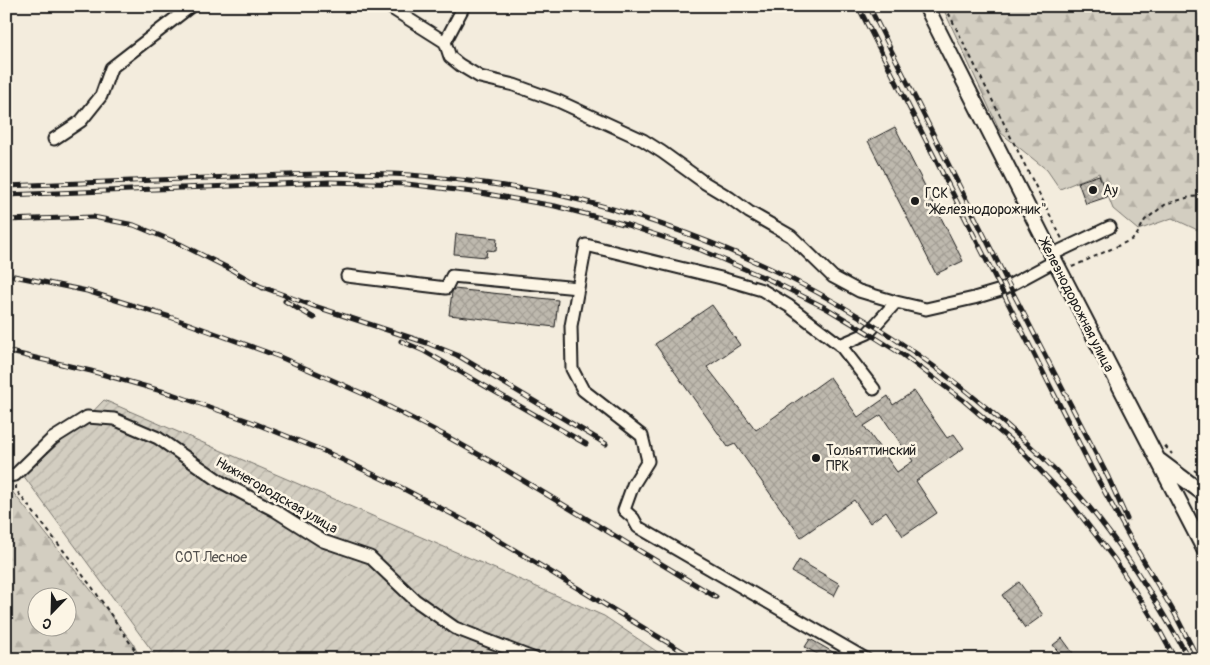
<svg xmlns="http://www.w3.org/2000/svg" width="1210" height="665" font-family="Pangolin,sans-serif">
<defs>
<pattern id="forest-firs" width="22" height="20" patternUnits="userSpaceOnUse" patternTransform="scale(1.25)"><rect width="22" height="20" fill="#d3cec1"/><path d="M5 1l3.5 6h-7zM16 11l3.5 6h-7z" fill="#b5b0a5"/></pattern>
<pattern id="garden-furrows" width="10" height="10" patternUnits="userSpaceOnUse" patternTransform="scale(1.25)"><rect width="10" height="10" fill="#d3cec1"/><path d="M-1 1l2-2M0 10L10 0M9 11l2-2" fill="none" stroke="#b5b0a5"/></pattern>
<pattern id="building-cross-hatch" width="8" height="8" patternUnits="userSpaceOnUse" patternTransform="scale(1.25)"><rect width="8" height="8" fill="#beb9ae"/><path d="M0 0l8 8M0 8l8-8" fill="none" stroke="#a39e95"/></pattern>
</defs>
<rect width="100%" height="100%" fill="#f3ecdd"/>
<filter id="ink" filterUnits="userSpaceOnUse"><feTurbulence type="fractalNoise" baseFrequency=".02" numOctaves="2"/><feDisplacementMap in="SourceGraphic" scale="10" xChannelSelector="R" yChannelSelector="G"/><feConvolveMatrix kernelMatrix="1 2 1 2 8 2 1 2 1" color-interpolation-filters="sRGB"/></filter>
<g filter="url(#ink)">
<path fill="url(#forest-firs)" stroke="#78756e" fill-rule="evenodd" d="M942 6H1204V233L1172 218 1138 230 1113 209 1099 173 1060 189 1047 170 1001 133Z
M6 487 11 490 133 643 140 659H6ZM38 598H68V628H38Z"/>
<path fill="url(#garden-furrows)" stroke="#78756e" d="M104 400 604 616 668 659H158L23 475 81 424Z"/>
<path fill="url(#building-cross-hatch)" stroke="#1c1c1c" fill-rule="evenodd" d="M895 127 963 261 936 274 868 141Z
M1099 175 1107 197 1086 204 1078 182Z
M456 234 497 238 496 251 487 250 486 257 454 254Z
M454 289 558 300 555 327 449 315 452 292Z
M712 305 740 345 707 367 756 430 830 377 858 417 888 396 893 405 914 391 947 438 954 434 964 448 916 481 937 513 903 536 886 511 870 523 854 500 801 537 735 444 728 447 655 344ZM881 415 913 461 897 472 864 426Z
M799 560 840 584 834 596 792 572Z
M1019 582 1043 615 1025 628 1002 595Z
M1062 638 1073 653 1064 659 1053 645Z
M810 639 845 659H826L805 647Z"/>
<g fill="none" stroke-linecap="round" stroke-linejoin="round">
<g stroke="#1c1c1c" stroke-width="15">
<path id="minor" d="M388 6 445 42
M464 6 445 42 450 57 460 65 480 77 514 85 558 101 643 140 662 152 705 183 730 198 749 212 791 236 833 277 859 291 896 302 926 309 974 298 1001 290 1055 261
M54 139 81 121 101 96 111 68 191 6
M1051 255 1110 227
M347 276 446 288 452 276 578 288
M840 345 868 333 896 302
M6 476 15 475 52 439 87 417 114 419 158 438 221 482 274 510 323 541 370 557 415 600 455 628 535 659
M866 659 638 527 633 518 624 510 633 485 648 461 642 436 583 390 572 369 571 326 586 245 721 278 762 290 789 306 840 345 874 389"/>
</g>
<g stroke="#1c1c1c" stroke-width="18">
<path id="major" d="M926 6 1055 261 1204 549
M1160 461 1204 494"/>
</g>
<path stroke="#1c1c1c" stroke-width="2" stroke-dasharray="4 4" stroke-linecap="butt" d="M945 6 1062 239
M1072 267 1135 238 1145 220 1166 204 1190 197 1204 196
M1165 446 1172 454
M1194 470 1204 477
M16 485V490L92 587 141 659"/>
<use href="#minor" stroke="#fcf5e5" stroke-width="11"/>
<use href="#major" stroke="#fcf5e5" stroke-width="14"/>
<g stroke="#1c1c1c" stroke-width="5">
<path id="rail" d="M858 6 1091 467 1130 538 1175 614 1198 659
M869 6 1010 287 1108 477 1127 519
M6 186C81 183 157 180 232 177 291 175 350 171 410 175 446 178 482 182 518 188 532 191 545 192 559 195 717 232 865 304 989 410 1020 436 1051 463 1078 494 1122 544 1157 601 1189 659
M6 195 329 182 407 184 481 193 555 206 627 225 701 250 772 281 826 308 868 333 903 355 963 400 1019 448 1071 503 1115 560 1156 624 1175 659
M6 220 93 217 134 225 180 244 232 270 263 288
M14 276 87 291 170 317 280 357 366 395 446 436 506 470 716 597
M257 285 311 305 427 343 457 355 606 444
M285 301 314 318
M401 341 424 351 586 444
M6 351 91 371 172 394 249 421 324 451 400 487 473 525 695 659"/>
</g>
<use href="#rail" stroke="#fcf5e5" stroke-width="3" stroke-dasharray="9" stroke-linecap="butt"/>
</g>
</g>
<g fill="#1c1c1c" stroke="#fcf5e5" stroke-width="2">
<circle cx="1093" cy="190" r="5"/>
<circle cx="915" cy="201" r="5"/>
<circle cx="816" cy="458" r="5"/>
</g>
<g text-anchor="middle" stroke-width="5" stroke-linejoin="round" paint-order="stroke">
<g font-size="14" fill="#1c1c1c" stroke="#fcf5e5" text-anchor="start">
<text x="1103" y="195">Ау</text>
<text x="925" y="198">ГСК<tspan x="925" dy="16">"Железнодорожник"</tspan></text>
<text x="826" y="455">Тольяттинский<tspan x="826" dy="16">ПРК</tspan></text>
</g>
<g font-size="14" fill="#1c1c1c" stroke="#fcf5e5">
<text transform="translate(1077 305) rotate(63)" y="5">Железнодорожная улица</text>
<text transform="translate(277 495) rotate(30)" y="5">Нижнегородская улица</text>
</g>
<g font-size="14" fill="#53514e" stroke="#fcf5e5">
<text x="211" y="562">СОТ Лесное</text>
</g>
</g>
<rect width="1210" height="665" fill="none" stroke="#fcf5e5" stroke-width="25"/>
<rect x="12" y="12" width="1185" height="640" fill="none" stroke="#1c1c1c" stroke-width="2" filter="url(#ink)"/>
<g transform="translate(52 612) rotate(203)"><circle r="24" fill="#fcf5e5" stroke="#a29e95"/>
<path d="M0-4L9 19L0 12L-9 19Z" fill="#1c1c1c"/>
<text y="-8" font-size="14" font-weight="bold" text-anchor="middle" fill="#1c1c1c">С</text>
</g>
</svg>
